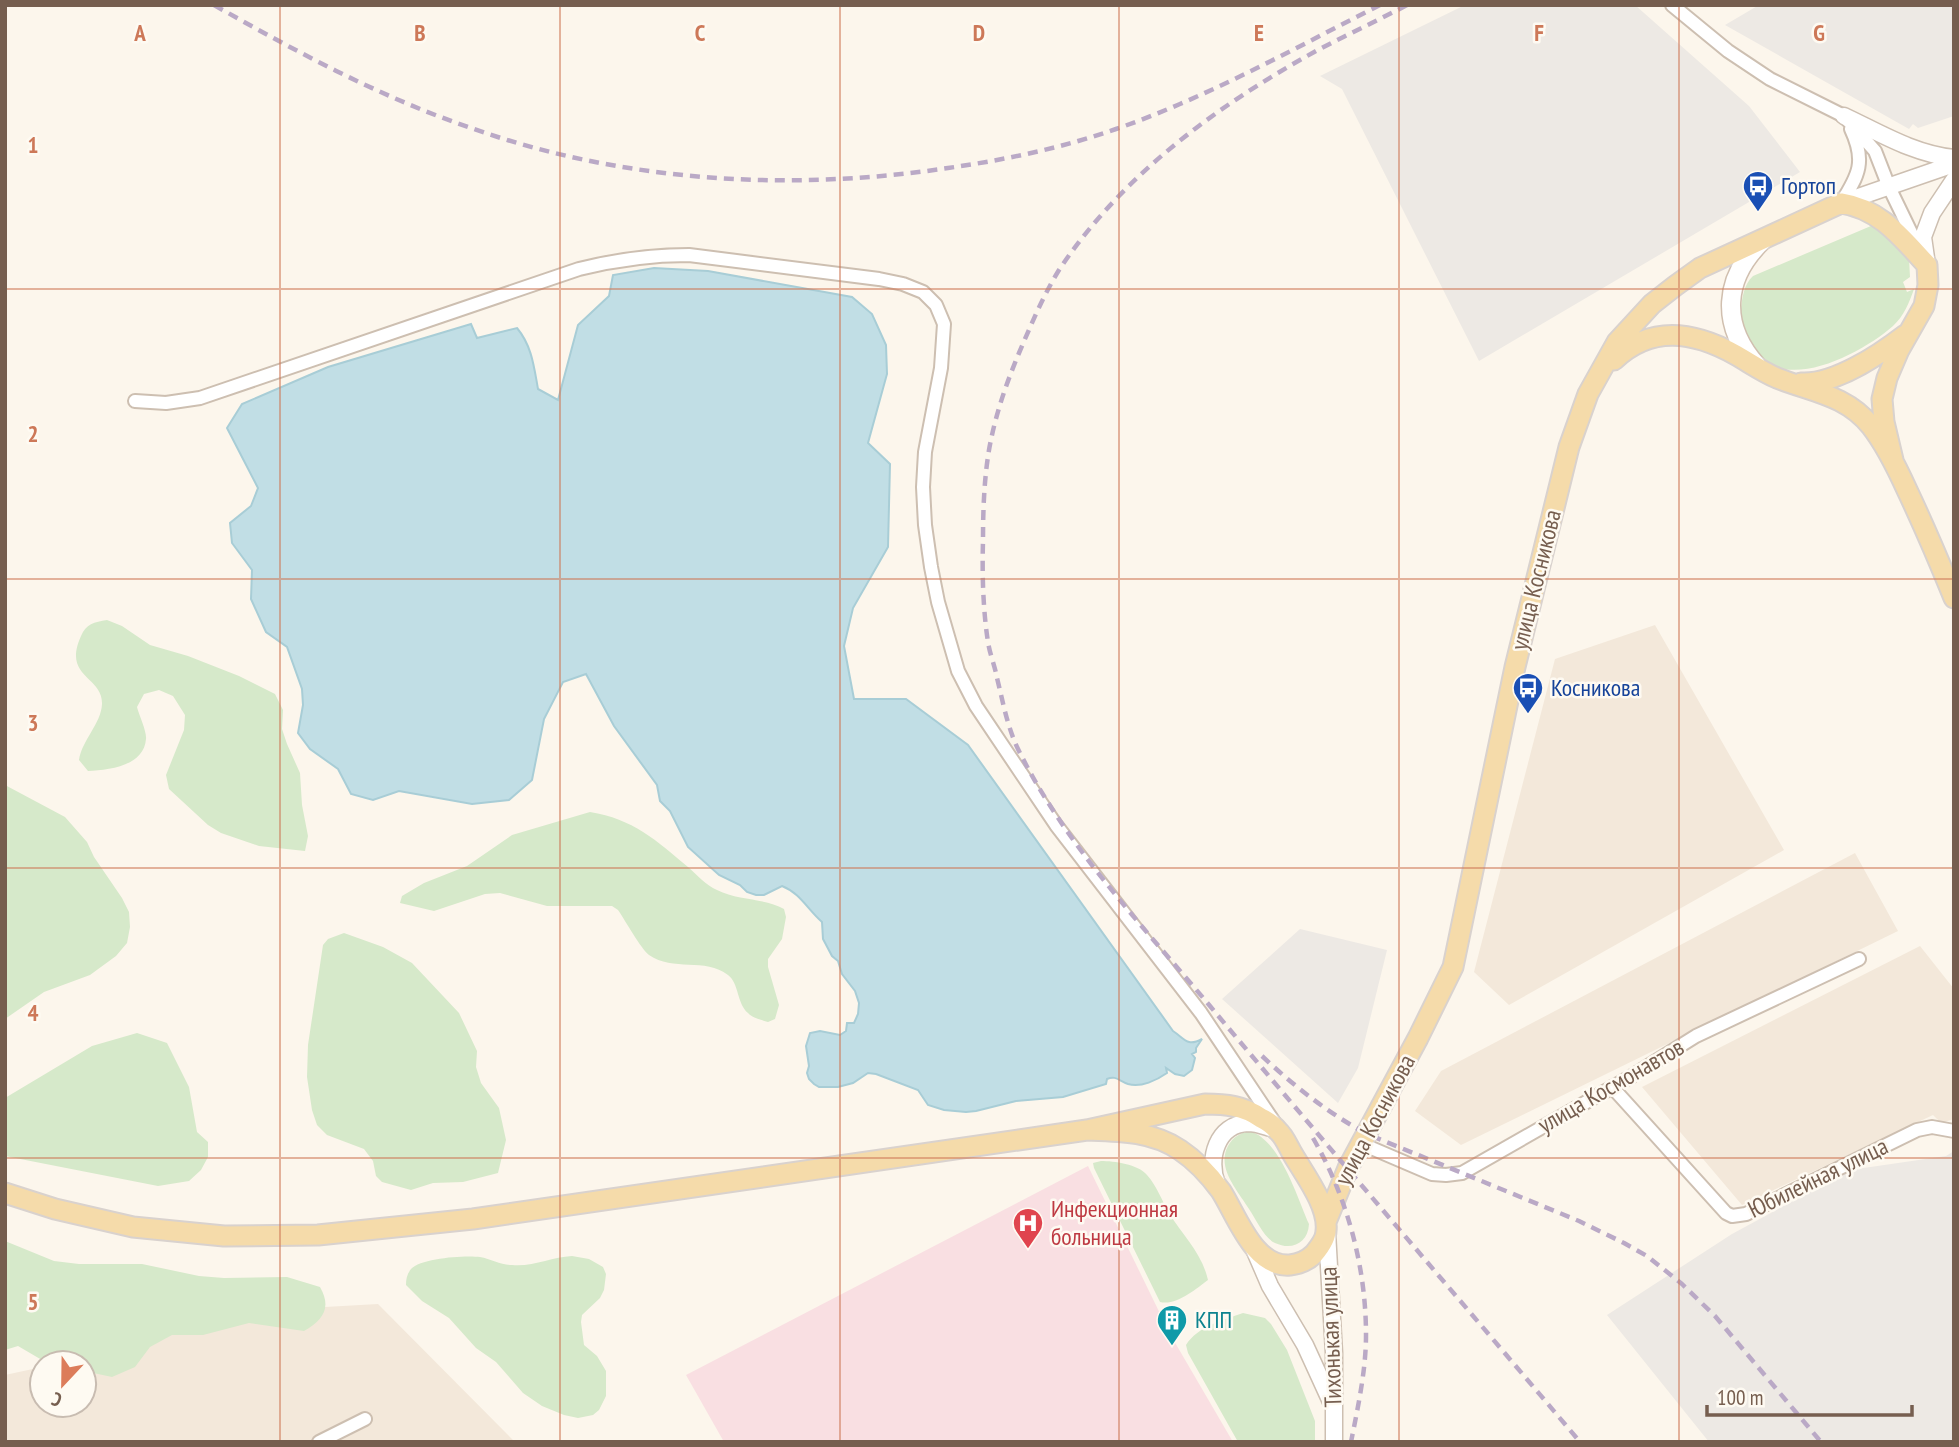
<svg xmlns="http://www.w3.org/2000/svg" width="1959" height="1447" font-family="'PT Sans Narrow',sans-serif">
<rect width="100%" height="100%" fill="#fcf6ec"/>
<path fill="#f3e8da" d="M1655 625 1784 850 1509 1005 1474 972 1555 659Z
M1855 853 1898 931 1461 1145 1415 1111 1441 1071Z
M1920 946 1954 989V1119L1941 1123 1933 1115 1742 1205 1642 1087Z
M378 1304 515 1442H5V1375L42 1367V1405H84V1363L203 1314Z"/>
<path fill="#ede9e4" d="M1465 5H1635L1749 106 1800 172 1479 361 1342 89 1320 76Z
M1759 5H1954V116L1918 128 1913 124 1909 129 1725 25Z
M1300 929 1387 950 1358 1068 1338 1103 1222 999Z
M1954 1151V1442H1709L1607 1315 1732 1234 1850 1170 1946 1156Z"/>
<path fill="#f9dfe2" d="M1088 1166 1170 1334 1233 1442H724L686 1375Z"/>
<path fill="#d6e9ca" d="M1878 223 1909 258 1910 277 1903 282 1907 292 1914 289C1909 303 1904 316 1893 326 1861 354 1779 398 1751 345 1745 333 1740 324 1741 310 1742 298 1744 284 1753 276Z
M107 620 122 626 150 645 188 656 239 676 275 694 283 710 282 729 287 744 300 773 302 805 308 836 305 851 259 846 221 833 208 825 169 789 166 775 184 730 185 715 173 696 159 690 144 694 137 707C139 715 147 732 146 739 144 766 109 770 88 771L79 760C82 740 101 724 102 704 103 676 62 678 81 636 86 624 94 622 107 620Z
M5 785 65 817 87 842 94 857 122 898 129 912 130 927 127 943 116 956 90 975 44 992 5 1019Z
M590 812C633 819 656 840 688 867 697 875 706 885 717 890 739 901 765 898 784 909L786 917 782 939 768 959V967L779 1005 775 1019 768 1022C762 1020 752 1018 748 1013 737 1004 739 983 728 975 705 957 673 972 649 955 641 949 625 920 618 910L612 906H547L500 893 485 894 434 911 400 903 402 896 424 883 467 866 512 835Z
M344 933 383 947 412 963 459 1013 477 1051 476 1067 481 1083 499 1108 506 1140 498 1173 463 1182 433 1183 411 1190 382 1182 376 1176 373 1161 364 1149 327 1135 317 1125 312 1110 307 1077 308 1045 323 945 328 939Z
M137 1033 167 1043 189 1087 197 1132 208 1142V1157L201 1170 189 1181 158 1186 5 1156V1098L92 1046Z
M1249 1131C1280 1139 1297 1197 1309 1224 1308 1243 1292 1251 1275 1243 1264 1238 1256 1219 1249 1209 1238 1191 1216 1168 1228 1146 1233 1137 1239 1134 1249 1131Z
M1101 1161C1114 1161 1138 1164 1147 1175 1157 1186 1162 1201 1169 1213 1183 1236 1202 1253 1208 1280 1196 1289 1176 1306 1160 1302L1094 1168 1093 1163Z
M5 1241 54 1261 79 1264H142L199 1276 224 1278 287 1277 320 1287C332 1308 323 1320 304 1331L249 1323 203 1335H172L150 1347 135 1367 112 1377 84 1371V1363H47L18 1346 5 1350Z
M572 1256 589 1259 603 1267 606 1274 604 1290 600 1298 582 1315 581 1322 584 1345 597 1356 606 1371V1396L599 1410 593 1415 578 1418 564 1415 542 1406 523 1393 496 1362 476 1348 449 1318 422 1301 406 1285C406 1279 407 1274 411 1269 421 1258 465 1255 480 1257 491 1259 501 1265 512 1265 533 1267 552 1257 572 1256Z
M1243 1313 1265 1318 1271 1324 1287 1350 1315 1421V1442H1238L1188 1353 1186 1345C1198 1326 1224 1320 1243 1313Z"/>
<path fill="#c1dee5" stroke="#a8cdd6" stroke-width="2" d="M654 268 708 271 852 297 872 314 886 345 887 374 868 443 890 464 888 547 853 608 844 646 854 699H906L968 745 1173 1031C1185 1039 1187 1047 1202 1039L1196 1048V1052L1192 1054 1195 1058 1192 1070 1184 1076 1175 1074 1166 1068 1167 1073C1157 1080 1141 1088 1128 1084 1119 1081 1116 1075 1107 1079L1106 1084 1063 1097 1016 1101 976 1111 966 1112 944 1110 928 1105 918 1090 876 1074 868 1073 853 1083 838 1087H819L814 1084 809 1079 807 1073 809 1066 806 1046 810 1033 820 1031 840 1035 846 1031 847 1023H854L858 1014 859 1003 855 991 842 974 838 961 832 956 823 939 822 922C808 910 800 893 782 886L764 895H756L747 892 740 885 719 875 688 847 670 811 660 801 657 785 614 726 586 674 563 682 544 719 532 780 509 800 472 804 399 791 373 800 351 794 338 769 310 749 298 733 303 705 302 689 287 647 266 632 251 599 252 570 232 543 230 523 251 506 258 488 227 428 242 404 328 367 471 324 477 338 517 328C532 346 534 367 538 389L558 400 578 325 609 296 613 275Z"/>
<g fill="none" stroke-linecap="round" stroke-linejoin="round">
<g stroke="#cdbfb1" stroke-width="16">
<path id="minor" d="M1672 5 1728 51 1770 79 1844 116 1875 151 1889 187 1919 249
M1841 203C1859 175 1866 161 1851 129
M135 401 166 403 200 398 579 269C615 260 651 255 689 255L879 279 903 284 923 292 936 305 944 324 941 368 925 452 923 487 925 525 931 567 938 602 958 671 976 706 1056 825 1201 1013 1274 1122
M1612 1087 1726 1213 1732 1216 1746 1214 1917 1130 1932 1127 1954 1131
M1362 1144 1432 1174 1446 1175 1462 1173 1632 1076 1696 1036 1859 959
M319 1442 365 1419"/>
</g>
<g stroke="#cdbfb1" stroke-width="19">
<path id="tertiary" d="M1844 116C1880 133 1914 154 1954 158
M1841 203 1954 164
M1927 265 1923 237 1932 213 1954 180
M1217 1184C1207 1159 1217 1124 1248 1123 1256 1123 1264 1126 1271 1128
M1327 1232 1334 1353V1442
M1254 1249 1270 1286 1305 1345 1332 1404"/>
</g>
<g stroke="#d0bfaf" stroke-width="21">
<path id="secondary" d="M1757 366C1720 325 1723 278 1763 240"/>
</g>
<g stroke="#d9d2ce" stroke-width="23">
<path id="primary" d="M1614 360C1651 325 1693 331 1736 355 1750 363 1763 372 1777 378 1812 392 1846 395 1871 426 1886 445 1897 468 1907 490 1924 526 1939 561 1954 598
M1801 383C1834 385 1879 355 1905 335
M5 1193 55 1209 133 1227 224 1236 318 1235 473 1219 1087 1130 1205 1104C1226 1104 1244 1106 1261 1118 1267 1121 1274 1126 1278 1131 1284 1136 1288 1146 1292 1153 1304 1174 1329 1206 1326 1231 1326 1239 1319 1248 1314 1254 1308 1260 1299 1264 1290 1265 1254 1268 1237 1216 1221 1191 1210 1176 1195 1160 1180 1150 1152 1131 1119 1131 1087 1130
M1326 1222 1348 1168 1418 1038 1453 967 1515 667 1569 447 1588 394 1617 342 1652 304 1675 286 1700 268 1841 203C1880 209 1901 237 1927 265L1928 285 1924 306 1899 350 1887 378 1882 399 1884 422 1893 460"/>
</g>
<use href="#minor" stroke="#fff" stroke-width="12"/>
<use href="#tertiary" stroke="#fff" stroke-width="16"/>
<use href="#secondary" stroke="#fff" stroke-width="18"/>
<use href="#primary" stroke="#f5dbaa" stroke-width="19"/>
<path stroke="#baa9c6" stroke-width="4.5" stroke-dasharray="10 7" stroke-linecap="butt" d="M214 5C297 52 380 97 471 128 623 182 789 192 948 168 1004 160 1062 148 1116 129 1208 97 1293 49 1380 5
M1407 5C1377 21 1346 35 1316 51 1218 105 1122 175 1059 270 1043 296 1031 325 1019 353 1006 384 995 416 989 450 984 480 983 511 983 541 982 574 983 610 988 642 990 655 995 666 997 678 1003 702 1007 726 1018 749 1065 845 1142 925 1210 1006 1332 1152 1457 1296 1580 1442
M1262 1056C1294 1086 1328 1113 1367 1134L1579 1221 1624 1243 1647 1256 1682 1284 1715 1316 1821 1442
M1313 1138C1347 1197 1366 1266 1366 1335 1366 1370 1358 1407 1351 1442"/>
</g>
<path fill="none" stroke="#cd7858" stroke-width="2" stroke-opacity="0.55" d="M280 5V1442M560 5V1442M840 5V1442M1119 5V1442M1399 5V1442M1679 5V1442M5 289H1954M5 579H1954M5 868H1954M5 1158H1954"/>
<defs>
<g id="bus-pin" transform="scale(1.575)"><path d="M0 17L-7.5 6A9.5 9.5 0 1 1 7.5 6Z" fill="#1a4fb4" stroke="#fefaf2"/><path d="M-5-6H5V4H4V6H2V4H-2V6H-4V4H-5ZM-3.5-4V0h7V-4ZM-3.5 1.2v1.5H-2V1.2ZM2 1.2v1.5H3.5V1.2Z" fill="#fff"/></g>
<g id="hospital-pin" transform="scale(1.575)"><path d="M0 17L-7.5 6A9.5 9.5 0 1 1 7.5 6Z" fill="#e0444e" stroke="#fefaf2"/><path d="M-5-5h3v3.5h4V-5h3V5h-3V1.5h-4V5h-3Z" fill="#fff"/></g>
<g id="building-pin" transform="scale(1.575)"><path d="M0 17L-7.5 6A9.5 9.5 0 1 1 7.5 6Z" fill="#0f9aa8" stroke="#fefaf2"/><path d="M-4-6H4V6H1V3H-1V6H-4ZM-2.5-4.3h1.7v1.8h-1.7ZM.8-4.3h1.7v1.8H.8ZM-2.5-1h1.7V.8h-1.7ZM.8-1h1.7V.8H.8Z" fill="#fff"/></g>
</defs>
<g fill-rule="evenodd">
<use href="#bus-pin" x="1758" y="186"/>
<use href="#bus-pin" x="1528" y="688"/>
<use href="#hospital-pin" x="1028" y="1223"/>
<use href="#building-pin" x="1172" y="1320"/>
</g>
<g text-anchor="middle" stroke-width="5" stroke-linejoin="round" paint-order="stroke">
<g font-size="24" fill="#164399" stroke="#fefaf2" text-anchor="start">
<text x="1781" y="194">Гортоп</text>
<text x="1551" y="696">Косникова</text>
</g>
<g font-size="24" fill="#765e4f" stroke="#fefaf2">
<text transform="translate(1536 580) rotate(-76)" y="8">улица Косникова</text>
<text transform="translate(1611 1086) rotate(-30)" y="8">улица Космонавтов</text>
<text transform="translate(1375 1120) rotate(-62)" y="8">улица Косникова</text>
<text transform="translate(1818 1178) rotate(-26)" y="8">Юбилейная улица</text>
<text transform="translate(1331 1337) rotate(-92)" y="8">Тихонькая улица</text>
</g>
<g font-size="24" fill="#be3a42" stroke="#fefaf2" text-anchor="start">
<text x="1051" y="1217">Инфекционная<tspan x="1051" dy="28">больница</tspan></text>
</g>
<g font-size="24" fill="#0d838f" stroke="#fefaf2" text-anchor="start">
<text x="1195" y="1328">КПП</text>
</g>
</g>
<g font-size="23" text-anchor="middle" font-weight="bold" fill="#cd7858" stroke="#fefaf2" stroke-width="5" stroke-linejoin="round" paint-order="stroke">
<text x="140" y="41">A</text>
<text x="420" y="41">B</text>
<text x="700" y="41">C</text>
<text x="979" y="41">D</text>
<text x="1259" y="41">E</text>
<text x="1539" y="41">F</text>
<text x="1819" y="41">G</text>
<text x="33" y="153">1</text>
<text x="33" y="442">2</text>
<text x="33" y="731">3</text>
<text x="33" y="1021">4</text>
<text x="33" y="1310">5</text>
</g>
<rect width="1959" height="1447" fill="none" stroke="#765e4f" stroke-width="14"/>
<g transform="translate(63 1384) rotate(202)"><circle r="33" fill="#fefaf2" stroke="#c8bcb1" stroke-width="2"/>
<path d="M0-5L12 26L0 18L-12 26Z" fill="#dc7c5a"/>
<text y="-10" font-size="19" font-weight="bold" text-anchor="middle" fill="#765e4f">С</text>
</g>
<path d="M1707 1405v10h205v-10" fill="none" stroke="#765e4f" stroke-width="3.5"/>
<text x="1717" y="1405" font-size="21" fill="#765e4f" stroke="#fefaf2" stroke-width="5" paint-order="stroke">100 m</text>
</svg>
